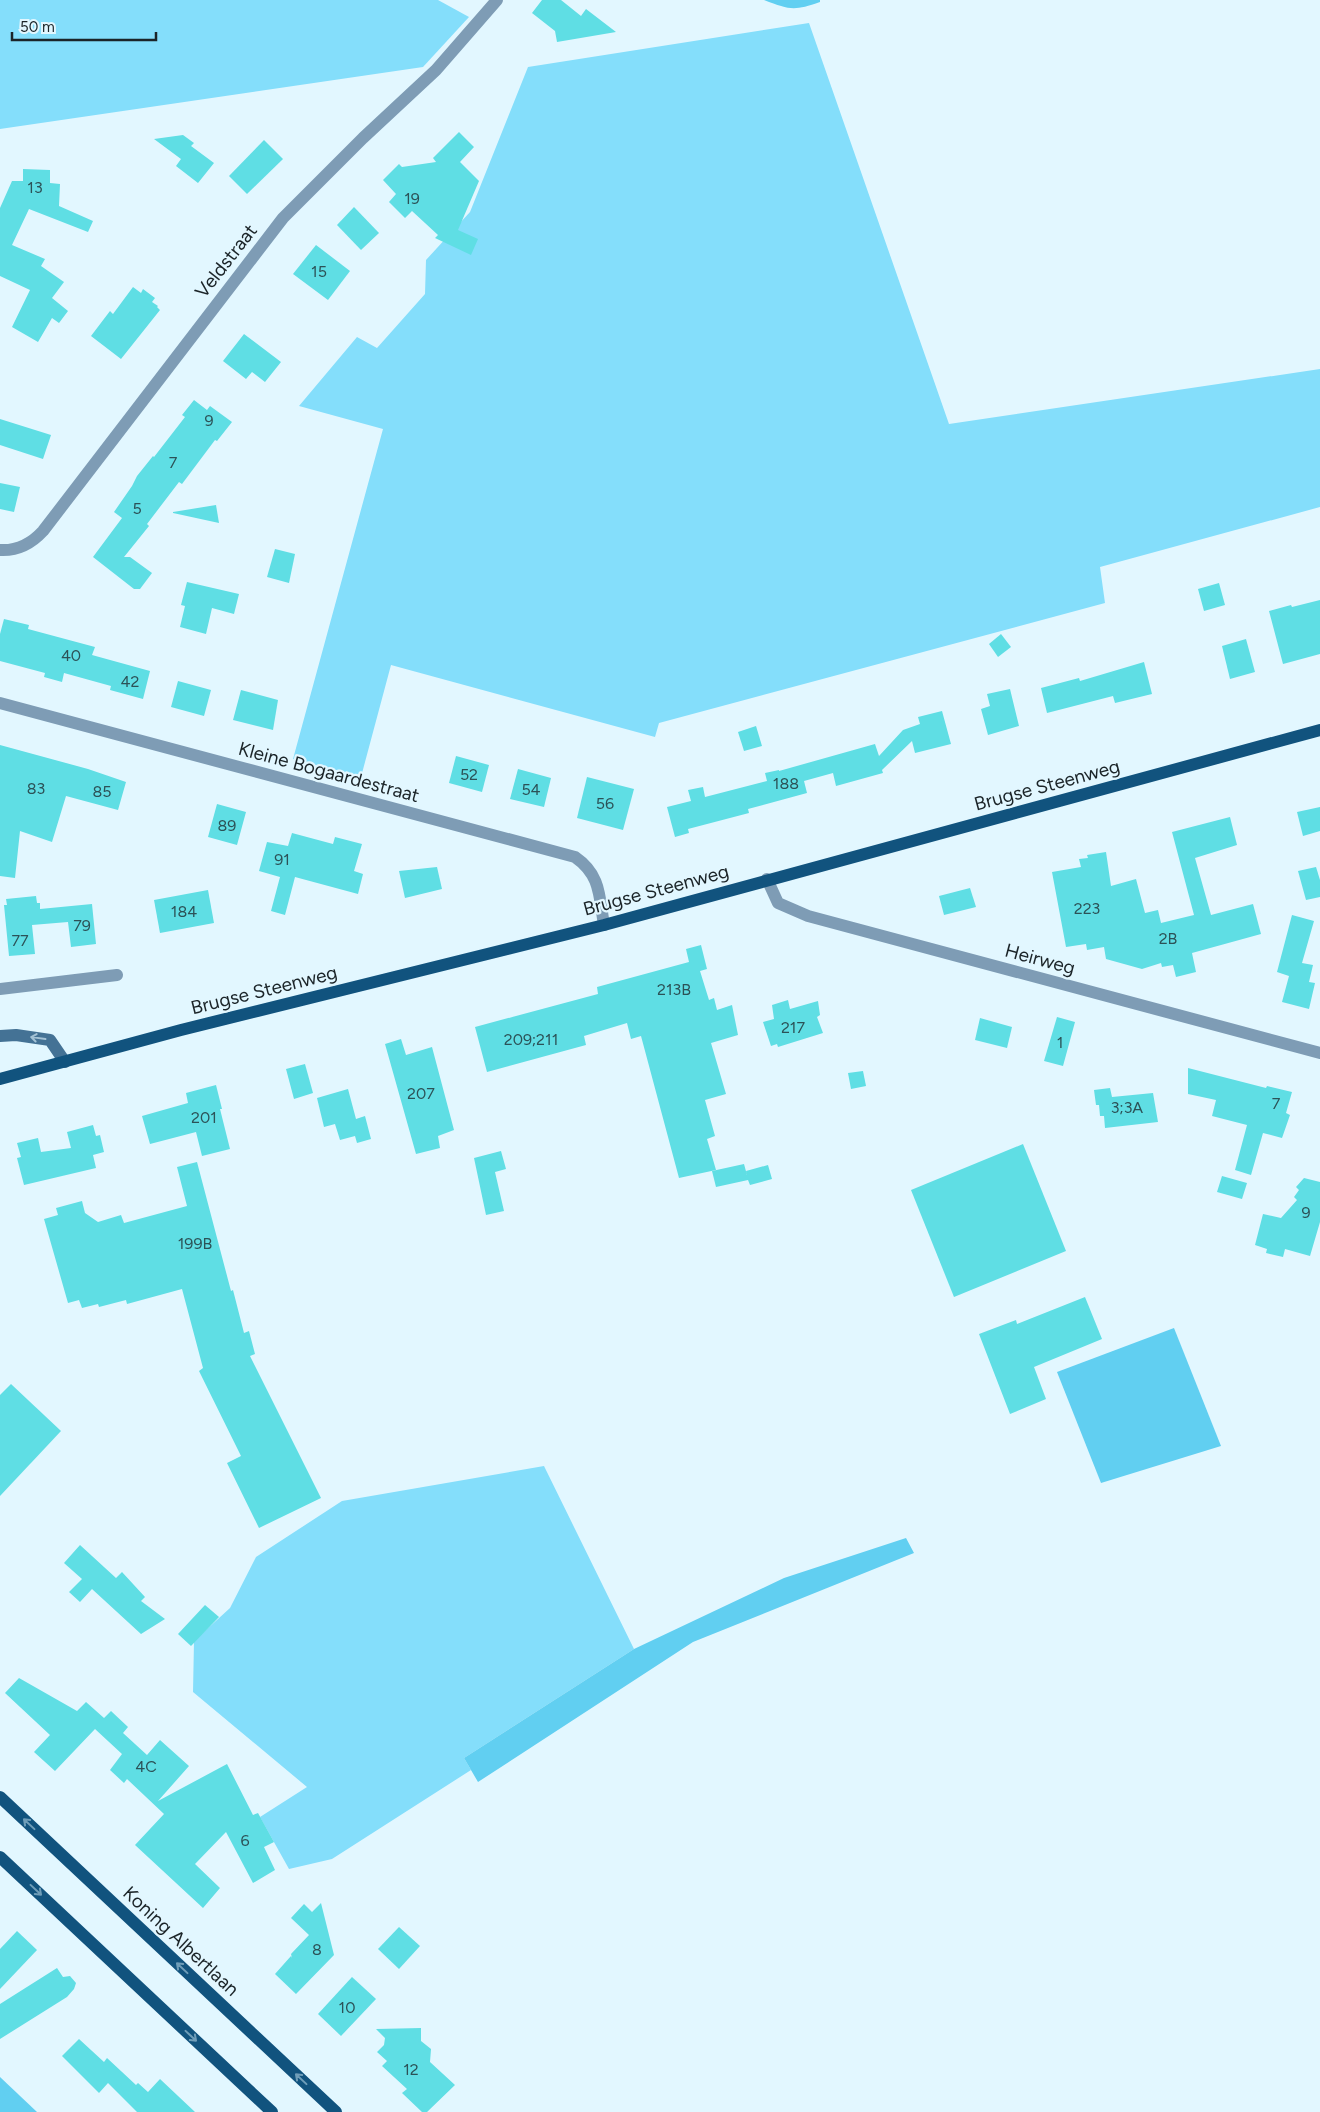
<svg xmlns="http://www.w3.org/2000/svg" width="1320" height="2112" font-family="Figtree,sans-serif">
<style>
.green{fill:#84defb}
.forest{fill:#61cff1}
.building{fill:#5fdee4}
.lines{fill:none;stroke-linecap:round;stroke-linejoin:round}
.minor{stroke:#7e9cb5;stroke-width:12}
.secondary{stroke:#447295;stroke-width:12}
.primary{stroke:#11537e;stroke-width:12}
.oneway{stroke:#a3c2d5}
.oneway2{stroke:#6f9db8}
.labels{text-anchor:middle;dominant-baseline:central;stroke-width:4.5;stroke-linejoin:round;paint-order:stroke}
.number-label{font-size:16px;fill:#2c5257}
.street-label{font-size:19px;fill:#1b2428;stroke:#e2f7ff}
</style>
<rect width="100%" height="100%" fill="#e2f7ff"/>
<g class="green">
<polygon points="0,0 438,0 469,17 423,67 0,129"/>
<polygon points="809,23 949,424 1320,369 1320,507 1100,567 1105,603 659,723 655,737 391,665 361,777 293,759 383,429 299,406 357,337 377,348 425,294 426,260 470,212 528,67"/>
<polygon points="544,1466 634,1649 464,1758 471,1770 332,1859 289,1869 260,1817 307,1787 193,1692 194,1641 230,1608 256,1557 342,1501"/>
</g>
<g class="forest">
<path d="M 764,0 L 820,0 L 820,2 C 794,11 790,10 764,0 Z"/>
<polygon points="1174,1328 1221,1446 1101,1483 1057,1372"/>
<polygon points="906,1538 914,1553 693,1642 478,1782 464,1758 634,1649 784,1578"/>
<polygon points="0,2077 37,2112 0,2112"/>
</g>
<g class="building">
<polygon points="542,0 561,0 581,16 586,9 616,32 557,42 555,31 532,13"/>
<polygon points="459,132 474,147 460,162 479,181 458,230 478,239 471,255 435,238 438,235 412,211 405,218 389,202 396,194 383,180 399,164 402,167 436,162 433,158"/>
<polygon points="183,135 194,143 191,146 214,163 198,183 176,166 181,159 154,139"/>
<polygon points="264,140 283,159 247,194 229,176"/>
<polygon points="23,169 50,170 50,183 60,184 59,206 93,221 88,232 29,209 12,245 45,259 41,266 64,282 52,298 68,311 59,323 52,318 38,342 12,327 30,290 0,276 0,208 12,181 23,181"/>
<polygon points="354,207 379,233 361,250 337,225"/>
<polygon points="316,245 350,271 328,300 293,274"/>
<polygon points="133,287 141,293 143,289 155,298 152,302 158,306 157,307 160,310 121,359 91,336 110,311 113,314"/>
<polygon points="244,334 281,362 265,382 252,372 246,379 223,361"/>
<polygon points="194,400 207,410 210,406 232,422 217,441 215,440 182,484 179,482 147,524 149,526 124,557 130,557 152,573 140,589 134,589 93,557 122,518 114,512 132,486 137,476 153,456 154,457 185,417 182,415"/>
<polygon points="0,419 51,435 43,459 0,445"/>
<polygon points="0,483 20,487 14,512 0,509"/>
<polygon points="216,505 219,523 173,513 173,512"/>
<polygon points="275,549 295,554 289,583 267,577"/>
<polygon points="187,582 239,594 234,614 212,608 206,634 180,627 185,606 181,605"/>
<polygon points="1219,583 1225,605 1204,611 1198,589"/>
<polygon points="1320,600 1320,654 1283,664 1269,611 1291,605 1292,607"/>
<polygon points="4,619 29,625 28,629 95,647 92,655 150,671 143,699 110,690 111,686 64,673 62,682 44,677 45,673 0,661 0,634"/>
<polygon points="1001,634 1011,647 998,657 989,644"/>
<polygon points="1246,639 1255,672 1230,679 1222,646"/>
<polygon points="1144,662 1152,694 1115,703 1113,696 1047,713 1041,688 1079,678 1080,681"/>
<polygon points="178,681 211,690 204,716 171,707"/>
<polygon points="1010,689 1019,726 988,735 981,709 990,706 987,694"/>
<polygon points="241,690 278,700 273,730 233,720"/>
<polygon points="942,711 951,744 915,753 912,741 882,770 883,773 836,786 833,773 804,781 807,793 748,809 749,813 688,829 689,833 675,837 667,807 691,801 688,790 703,787 705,797 767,781 765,773 779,770 779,771 875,744 879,756 903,730 920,724 918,717"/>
<polygon points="756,726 762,746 744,751 738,732"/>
<polygon points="0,745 88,769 126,782 118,810 66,796 52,842 20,831 15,878 0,876"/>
<polygon points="456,756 489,765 482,792 449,783"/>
<polygon points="518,769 551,778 544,807 510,799"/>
<polygon points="587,777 634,789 623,830 577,818"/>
<polygon points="217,804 246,812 237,845 208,837"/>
<polygon points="1320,807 1320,831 1303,836 1297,812"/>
<polygon points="1230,817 1237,845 1195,858 1211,915 1253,904 1261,934 1192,953 1196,972 1176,977 1173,965 1162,967 1161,963 1142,969 1106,959 1104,947 1087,950 1086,944 1066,947 1052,872 1081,867 1079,859 1088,858 1087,855 1106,852 1111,886 1136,879 1145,913 1158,910 1161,923 1194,915 1172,832"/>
<polygon points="292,833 333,844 335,837 362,844 354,871 363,874 358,894 295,877 285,915 271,911 280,877 259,871 267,842 288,846"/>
<polygon points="437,867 442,889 405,898 399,871"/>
<polygon points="1316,867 1320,880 1320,897 1306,900 1298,871"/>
<polygon points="970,888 976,907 944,915 939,896"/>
<polygon points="208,890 214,923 160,933 154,900"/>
<polygon points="36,896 37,903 40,903 40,909 92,904 96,944 71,947 68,922 32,925 35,954 9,956 4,905 7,905 6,899"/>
<polygon points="1292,915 1314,921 1302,963 1313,965 1309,982 1315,983 1309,1009 1282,1002 1289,976 1277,972"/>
<polygon points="701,945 707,969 700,971 709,1000 714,998 717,1010 732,1005 738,1035 711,1043 726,1094 705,1100 715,1136 707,1139 716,1170 679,1178 641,1036 631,1039 627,1023 584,1036 586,1045 487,1072 475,1027 598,994 597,987 689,962 686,949"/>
<polygon points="788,1000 790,1009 818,1001 820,1015 817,1017 823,1033 778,1047 777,1044 771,1046 763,1022 774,1019 772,1005"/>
<polygon points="1057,1017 1075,1022 1063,1066 1044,1061"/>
<polygon points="980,1018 1012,1027 1007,1048 975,1040"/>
<polygon points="401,1039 406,1055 432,1047 454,1130 438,1136 440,1148 416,1154 385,1044"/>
<polygon points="305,1064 313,1093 294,1099 286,1069"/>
<polygon points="1188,1068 1266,1088 1267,1086 1292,1092 1286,1113 1290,1115 1282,1138 1263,1133 1251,1175 1235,1170 1247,1125 1212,1116 1216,1100 1188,1094"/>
<polygon points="863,1071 866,1086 851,1089 848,1073"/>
<polygon points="216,1085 222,1109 220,1109 230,1149 202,1156 196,1132 150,1144 142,1116 188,1103 186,1093"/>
<polygon points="1110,1088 1112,1097 1153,1093 1158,1122 1105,1128 1104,1116 1100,1116 1099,1105 1096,1105 1094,1090"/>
<polygon points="348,1089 356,1119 365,1116 371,1139 357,1143 355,1136 340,1140 335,1124 324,1127 317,1098"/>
<polygon points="93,1125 96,1136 100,1135 104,1152 93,1155 96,1168 24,1185 17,1158 21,1157 17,1143 38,1138 41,1152 71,1148 67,1132"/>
<polygon points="1023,1144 1066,1251 954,1297 911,1190"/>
<polygon points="501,1151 506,1169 495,1172 504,1211 486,1215 474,1158"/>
<polygon points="197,1162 231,1291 233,1290 244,1333 249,1331 255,1354 250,1356 321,1498 259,1528 227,1463 241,1456 199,1371 203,1368 182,1289 127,1304 126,1300 99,1307 98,1304 82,1308 79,1300 68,1303 44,1219 58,1215 56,1208 82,1201 85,1213 98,1222 121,1215 124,1223 187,1206 177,1167"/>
<polygon points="744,1164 747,1175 746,1171 768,1165 772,1179 750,1185 748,1180 716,1187 712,1171"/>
<polygon points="1222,1176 1247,1183 1242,1199 1217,1192"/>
<polygon points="1304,1178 1320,1182 1320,1222 1310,1256 1285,1249 1283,1257 1266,1253 1267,1249 1255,1245 1263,1214 1281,1218 1297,1200 1294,1197 1299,1190 1296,1187"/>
<polygon points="1085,1297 1102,1339 1034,1367 1046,1399 1010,1414 979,1334 1016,1320 1017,1324"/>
<polygon points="11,1384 61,1431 0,1496 0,1395"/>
<polygon points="80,1545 116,1578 122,1572 145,1597 141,1601 165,1619 141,1634 92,1589 80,1602 69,1592 82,1579 64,1563"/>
<polygon points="205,1605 219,1617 191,1646 178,1634"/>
<polygon points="19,1678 77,1711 86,1702 104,1718 111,1711 128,1727 123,1733 147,1755 160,1740 189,1766 158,1801 227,1764 253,1815 258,1813 274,1842 264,1847 275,1870 253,1883 226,1832 195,1864 220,1888 203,1908 135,1845 164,1814 127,1779 124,1783 110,1770 122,1754 95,1729 55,1771 34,1752 50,1735 5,1693"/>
<polygon points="321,1903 334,1955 296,1994 275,1974 291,1956 292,1958 291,1954 309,1935 291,1918 304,1904 312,1912"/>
<polygon points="399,1927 420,1946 399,1969 378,1949"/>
<polygon points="17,1931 37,1950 0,1989 0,1949"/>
<polygon points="57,1968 63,1977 70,1976 76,1983 74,1989 67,1997 0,2039 0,2004"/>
<polygon points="352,1977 376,1999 341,2036 318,2014"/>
<polygon points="421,2028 421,2041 431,2049 430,2062 455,2085 427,2112 422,2112 402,2093 407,2089 382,2066 387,2061 377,2052 384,2045 385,2038 376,2029"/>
<polygon points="79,2039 104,2062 107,2058 136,2085 138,2083 148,2092 160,2079 195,2112 137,2112 108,2083 99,2093 62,2056"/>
</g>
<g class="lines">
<g class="minor">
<path d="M 0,550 C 17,551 32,543 43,531 L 283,218 L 363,138 L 436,70 L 497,0"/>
<path d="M 0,703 L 575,857 C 601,875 599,896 604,925"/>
<polyline points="767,879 778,903 808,916 1320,1053"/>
<polyline points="0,989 117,975"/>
</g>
<polyline class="secondary" points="0,1036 16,1035 50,1040 65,1062"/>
<g class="primary">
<polyline points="0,1079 181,1030 604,925 1320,730"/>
<polyline points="0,1797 336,2112"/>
<polyline points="0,1857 272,2112"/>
</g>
</g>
<defs><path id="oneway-shaft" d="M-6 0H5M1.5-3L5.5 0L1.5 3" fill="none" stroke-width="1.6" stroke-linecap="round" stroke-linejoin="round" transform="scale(1.25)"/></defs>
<use class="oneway" href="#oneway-shaft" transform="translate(38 1038) rotate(-172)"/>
<g class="oneway2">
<use href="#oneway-shaft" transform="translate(29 1824) rotate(-137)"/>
<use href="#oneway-shaft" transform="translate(36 1890) rotate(43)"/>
<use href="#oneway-shaft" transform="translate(182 1968) rotate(-137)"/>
<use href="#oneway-shaft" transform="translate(191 2036) rotate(43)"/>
<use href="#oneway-shaft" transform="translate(301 2079) rotate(-137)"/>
</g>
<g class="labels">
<g class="number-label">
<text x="35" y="187">13</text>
<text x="412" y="198">19</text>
<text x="319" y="271">15</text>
<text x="209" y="420">9</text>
<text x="173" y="462">7</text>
<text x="137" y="508">5</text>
<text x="71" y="655">40</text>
<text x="130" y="681">42</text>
<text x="469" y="774">52</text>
<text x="786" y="783">188</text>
<text x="36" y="788">83</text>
<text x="531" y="789">54</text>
<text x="102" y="791">85</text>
<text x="605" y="803">56</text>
<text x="227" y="825">89</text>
<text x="282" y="859">91</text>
<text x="1087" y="908">223</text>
<text x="184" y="911">184</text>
<text x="82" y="925">79</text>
<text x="1168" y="938">2B</text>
<text x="20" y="940">77</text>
<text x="674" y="989">213B</text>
<text x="793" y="1027">217</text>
<text x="531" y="1039">209;211</text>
<text x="1060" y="1042">1</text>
<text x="421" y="1093">207</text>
<text x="1276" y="1103">7</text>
<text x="1127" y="1107">3;3A</text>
<text x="204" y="1117">201</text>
<text x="1306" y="1212">9</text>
<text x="195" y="1243">199B</text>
<text x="146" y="1766">4C</text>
<text x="245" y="1840">6</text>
<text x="317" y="1949">8</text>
<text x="347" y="2007">10</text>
<text x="411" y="2069">12</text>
</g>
<g class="street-label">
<text transform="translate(226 261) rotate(-52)">Veldstraat</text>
<text transform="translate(329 772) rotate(15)">Kleine Bogaardestraat</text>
<text transform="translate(1047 785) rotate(-15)">Brugse Steenweg</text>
<text transform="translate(656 890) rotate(-15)">Brugse Steenweg</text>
<text transform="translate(1040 959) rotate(15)">Heirweg</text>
<text transform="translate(264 990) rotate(-14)">Brugse Steenweg</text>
<text transform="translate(181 1941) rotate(43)">Koning Albertlaan</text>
</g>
</g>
<path d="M12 32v8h144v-8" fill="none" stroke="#1b2428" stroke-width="2.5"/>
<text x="20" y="32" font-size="15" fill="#1b2428" stroke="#e2f7ff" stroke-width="4" paint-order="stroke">50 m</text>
</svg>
